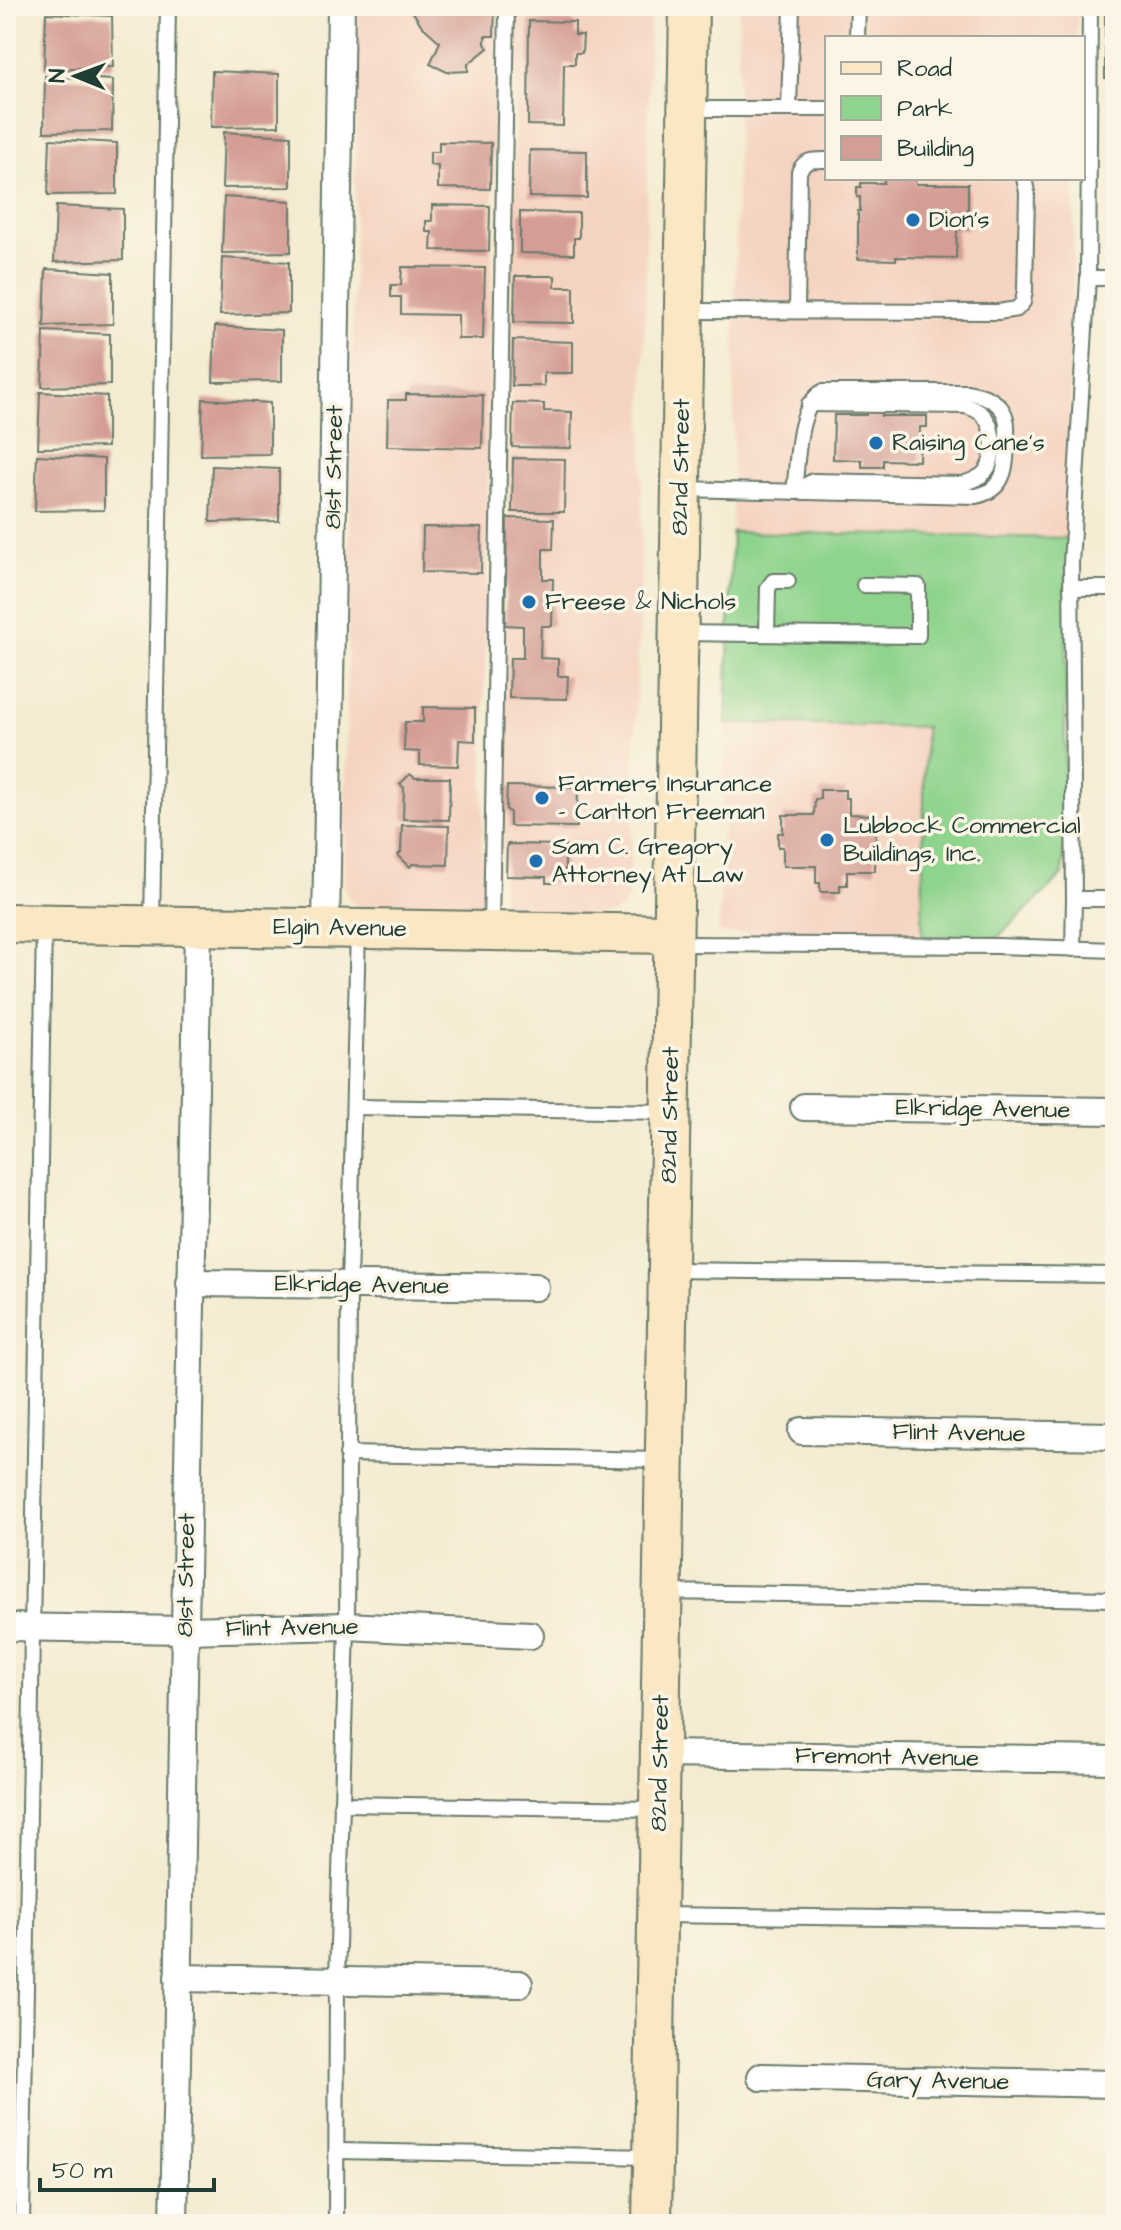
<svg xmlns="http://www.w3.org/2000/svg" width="1121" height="2230" font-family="'Architects Daughter',sans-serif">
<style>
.built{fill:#f5d3c1}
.green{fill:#8fd48d;stroke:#578860;stroke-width:2}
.building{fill:#d49d95}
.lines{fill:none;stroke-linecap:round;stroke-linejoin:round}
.lane-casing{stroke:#6a7a6b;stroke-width:18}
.street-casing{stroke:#6a7a6b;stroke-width:30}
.secondary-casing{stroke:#6a7a6b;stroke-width:42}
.lane{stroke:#fff;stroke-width:14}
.street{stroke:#fff;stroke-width:26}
.secondary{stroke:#fae7c3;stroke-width:38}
.poi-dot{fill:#1f6fb2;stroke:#fcf5e5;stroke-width:3}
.labels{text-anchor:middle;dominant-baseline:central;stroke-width:7;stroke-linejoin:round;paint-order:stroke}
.poi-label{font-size:24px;fill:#1f3d34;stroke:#fcf5e5;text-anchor:start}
.street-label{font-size:24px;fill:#1f3d34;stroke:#fcf5e5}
</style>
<rect width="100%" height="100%" fill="#fcf5e5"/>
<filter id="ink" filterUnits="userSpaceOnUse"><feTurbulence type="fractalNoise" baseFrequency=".0125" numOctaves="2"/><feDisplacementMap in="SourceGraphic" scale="16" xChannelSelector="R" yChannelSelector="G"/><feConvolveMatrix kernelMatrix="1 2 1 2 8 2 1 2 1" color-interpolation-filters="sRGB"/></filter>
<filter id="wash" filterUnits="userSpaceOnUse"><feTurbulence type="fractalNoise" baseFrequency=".006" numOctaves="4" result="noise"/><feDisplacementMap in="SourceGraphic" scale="32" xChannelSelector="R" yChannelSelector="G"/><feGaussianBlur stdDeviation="1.8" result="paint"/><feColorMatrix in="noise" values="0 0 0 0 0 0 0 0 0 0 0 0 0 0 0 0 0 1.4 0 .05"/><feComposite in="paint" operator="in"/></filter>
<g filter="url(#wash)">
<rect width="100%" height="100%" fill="#f4ecd2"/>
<g class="built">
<polygon points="358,6 496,6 481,913 362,910 349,900 344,886"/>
<polygon points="517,6 650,6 640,605 629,895 622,909 608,915 502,913"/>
<polygon points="739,6 1078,6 1077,38 827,38 827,178 1075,178 1068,538 732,532"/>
<polygon points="726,723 926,727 922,937 719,933"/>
</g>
<polygon class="green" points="732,532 1068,538 1063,875 997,938 922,937 925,727 726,723"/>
<g id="blocks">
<g class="building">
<polygon points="409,6 495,6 494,36 485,36 485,44 488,48 468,64 468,71 447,72 430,64 440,42 422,26"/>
<rect x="1105" y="6" width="10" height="72"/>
<polygon points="46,13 112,16 113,67 44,69"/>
<polygon points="529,21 575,22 575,35 583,35 582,53 575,53 575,64 564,64 563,126 528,125"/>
<polygon points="212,71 279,74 279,126 211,127"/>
<polygon points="45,76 113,80 112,131 44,132"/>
<polygon points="224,132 291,136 291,187 222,188"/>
<polygon points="50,139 117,143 117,194 48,195"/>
<polygon points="439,142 491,143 490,189 438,188 438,166 430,165 430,152 439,152"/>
<polygon points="530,150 587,151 587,198 529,197"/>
<polygon points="887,178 914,178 916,184 968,184 968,229 957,229 956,258 896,257 896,260 858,259 858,211 860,211 860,197 857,197 857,187 861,187 861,183 884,183 884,179"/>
<polygon points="224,197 291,201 291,252 222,253"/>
<polygon points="432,205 490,206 489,251 431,250 432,232 426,232 426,221 432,221"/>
<polygon points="56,206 123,209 123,260 54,262"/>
<polygon points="520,212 579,213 579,238 574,238 574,254 520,253"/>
<polygon points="222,258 289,262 289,313 220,315"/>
<polygon points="402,267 485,268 483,339 458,339 458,315 401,314 401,297 391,297 391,285 401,285"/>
<polygon points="46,269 113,273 113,324 44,326"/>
<polygon points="515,276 555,276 555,287 574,287 574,323 514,322"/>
<polygon points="215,326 282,330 282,381 213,382"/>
<polygon points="44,331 110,334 110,385 42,387"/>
<polygon points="513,340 573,342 573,373 544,373 544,386 512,386"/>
<polygon points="40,392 107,396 107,447 38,448"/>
<polygon points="406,394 483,395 482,448 387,446 388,400 406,400"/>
<polygon points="203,399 270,403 270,454 201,455"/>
<polygon points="513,403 544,404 544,411 572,412 571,448 512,447"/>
<polygon points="866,412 881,412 881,416 927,416 927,427 920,427 919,461 883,460 883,467 862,467 862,460 833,459 834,415 866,415"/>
<polygon points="37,455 104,459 104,510 35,511"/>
<polygon points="513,458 565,459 564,512 512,512"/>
<polygon points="212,466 279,469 279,521 210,522"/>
<polygon points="507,518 554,519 553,549 543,549 543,579 553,579 552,626 541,626 540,658 558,659 558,676 568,676 567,699 509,698 510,658 523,658 523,626 505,625"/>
<polygon points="423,527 482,528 481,573 422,572"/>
<polygon points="423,707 475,708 475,741 459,740 458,766 420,765 420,752 404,751 405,722 423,722"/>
<polygon points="410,774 415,778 450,778 449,820 403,819 404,788 400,784"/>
<polygon points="507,786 578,787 577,827 510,826 510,813 506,809"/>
<polygon points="820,790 845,790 845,798 849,798 849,814 876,815 875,871 847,871 847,885 840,885 840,892 820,892 820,883 816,883 816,866 783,866 783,847 778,847 778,833 783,833 783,815 814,815 815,799 820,799"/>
<polygon points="402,825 449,826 448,865 412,864 410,867 398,855 401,852"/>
<polygon points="507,844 565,845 565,877 556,877 556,883 546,883 546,877 506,876"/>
</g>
</g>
</g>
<g filter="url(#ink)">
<use href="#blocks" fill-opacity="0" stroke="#6a7a6b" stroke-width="2"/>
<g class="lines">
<defs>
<g id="lane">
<polyline points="857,38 858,6"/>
<polyline points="687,109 827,109"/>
<polyline points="789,109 792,6"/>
<polyline points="1088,278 1115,278"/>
<polyline points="684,311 998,312 1017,309 1023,302 1025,290 1027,192 1024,178"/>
<path d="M 797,311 L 799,172 C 804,159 814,160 827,160"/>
<path d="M 681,489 L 976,496 C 1005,490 1006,468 1007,443 C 1007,430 1009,417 1000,407 C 991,397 978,394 966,392 L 822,392 C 796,408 798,464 794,492"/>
<path d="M 794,492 L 813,481 L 962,484 C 971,481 979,479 985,472 C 996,459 995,427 983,415 C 978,410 972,408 966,406 L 809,404"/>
<polyline points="1071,588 1115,588"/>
<polyline points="679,633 918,636 918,586 864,585"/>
<polyline points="767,634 768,588 773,581 788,581"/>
<polyline points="1074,899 1115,899"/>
<polyline points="152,925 168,6"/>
<polyline points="491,929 507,6"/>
<polyline points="675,944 997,946 1115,950"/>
<polyline points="1073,949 1074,899 1071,564 1088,278 1090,6"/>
<polyline points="354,1107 669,1112"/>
<polyline points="668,1270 1115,1275"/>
<polyline points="347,1454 662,1460"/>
<polyline points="663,1592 1115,1599"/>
<polyline points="341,1804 656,1809"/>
<polyline points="659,1915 1115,1921"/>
<polyline points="338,2151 653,2157"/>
<polyline points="22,2224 44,924"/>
<polyline points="336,2224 337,1980 347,1626 349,1285 358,929"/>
</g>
<g id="street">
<polyline points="326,928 341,6"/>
<polyline points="804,1107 1115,1111"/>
<polyline points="190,1283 535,1287"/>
<polyline points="802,1431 1115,1436"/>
<polyline points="6,1627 185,1630 347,1626 530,1635"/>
<polyline points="659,1754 1115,1760"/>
<polyline points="178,1978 519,1984"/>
<polyline points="761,2077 1115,2084"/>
<polyline points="174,2224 198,926"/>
</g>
<g id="secondary">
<polyline points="6,923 673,934"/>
<polyline points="652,2224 689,6"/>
</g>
</defs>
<use href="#lane" class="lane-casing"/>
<use href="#street" class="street-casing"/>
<use href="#secondary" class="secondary-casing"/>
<use href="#lane" class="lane"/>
<use href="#street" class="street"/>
<use href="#secondary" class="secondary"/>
</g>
</g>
<g class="poi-dot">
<circle cx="913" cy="220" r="8"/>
<circle cx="876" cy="443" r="8"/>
<circle cx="529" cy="602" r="8"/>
<circle cx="542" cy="798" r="8"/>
<circle cx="827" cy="840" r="8"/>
<circle cx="536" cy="861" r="8"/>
</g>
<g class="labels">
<g class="poi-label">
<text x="929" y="220">Dion's</text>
<text x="892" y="443">Raising Cane's</text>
<text x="545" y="602">Freese &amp; Nichols</text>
<text x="558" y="784">Farmers Insurance<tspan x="558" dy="28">- Carlton Freeman</tspan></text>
<text x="843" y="826">Lubbock Commercial<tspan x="843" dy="28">Buildings, Inc.</tspan></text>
<text x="552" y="847">Sam C. Gregory<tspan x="552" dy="28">Attorney At Law</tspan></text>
</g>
<g class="street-label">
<text transform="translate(334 467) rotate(-89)">81st Street</text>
<text transform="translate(681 467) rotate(-89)">82nd Street</text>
<text transform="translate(340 928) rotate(1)">Elgin Avenue</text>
<text transform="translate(983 1109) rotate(1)">Elkridge Avenue</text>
<text transform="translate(670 1115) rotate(-89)">82nd Street</text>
<text transform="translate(362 1285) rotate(1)">Elkridge Avenue</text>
<text transform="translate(959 1433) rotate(1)">Flint Avenue</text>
<text transform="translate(186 1575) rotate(-89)">81st Street</text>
<text transform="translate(292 1628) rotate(-1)">Flint Avenue</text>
<text transform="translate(887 1757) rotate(1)">Fremont Avenue</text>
<text transform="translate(660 1763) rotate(-89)">82nd Street</text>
<text transform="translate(938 2081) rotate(1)">Gary Avenue</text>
</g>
</g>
<rect width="1121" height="2230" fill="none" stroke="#fcf5e5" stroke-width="32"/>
<rect x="825" y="36" width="260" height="144" fill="#fcf5e5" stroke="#a4ab9e" stroke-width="2"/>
<rect x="841" y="62" width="40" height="12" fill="#fae7c3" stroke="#a4ab9e" stroke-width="2"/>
<text x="897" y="76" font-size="24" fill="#1f3d34">Road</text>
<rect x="841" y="96" width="40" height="24" fill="#8fd48d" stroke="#a4ab9e" stroke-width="2"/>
<text x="897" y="116" font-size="24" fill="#1f3d34">Park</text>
<rect x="841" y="136" width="40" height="24" fill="#d49d95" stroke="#a4ab9e" stroke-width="2"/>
<text x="897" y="156" font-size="24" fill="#1f3d34">Building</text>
<g transform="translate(76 76) rotate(271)" stroke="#fcf5e5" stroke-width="6" paint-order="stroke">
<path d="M0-6L14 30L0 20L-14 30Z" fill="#1f3d34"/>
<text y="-12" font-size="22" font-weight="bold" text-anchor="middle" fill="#1f3d34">N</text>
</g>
<path d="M40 2178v12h174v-12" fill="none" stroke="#1f3d34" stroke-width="4"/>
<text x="52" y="2178" font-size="24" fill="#1f3d34" stroke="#fcf5e5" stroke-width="6" paint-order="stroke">50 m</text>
</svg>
